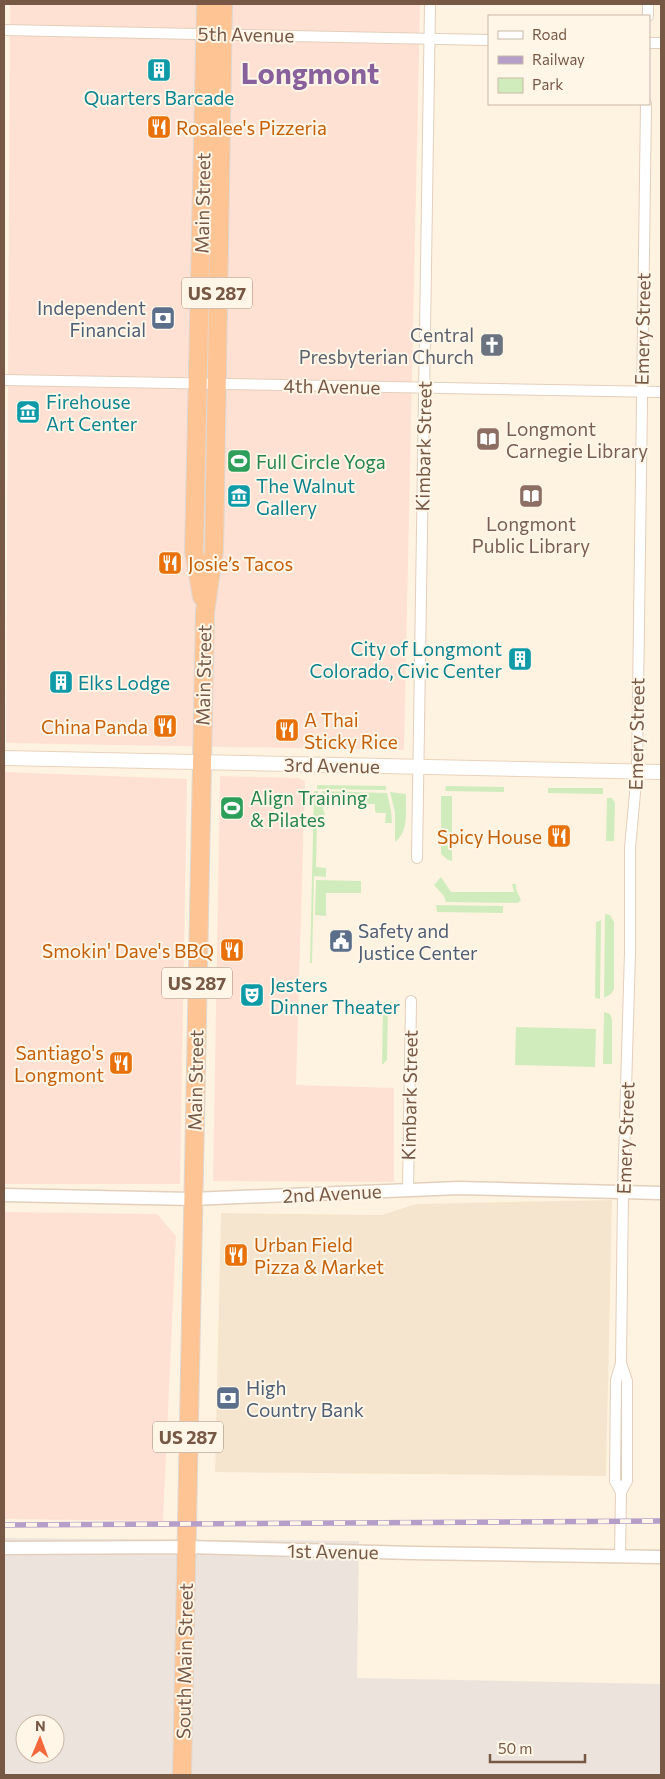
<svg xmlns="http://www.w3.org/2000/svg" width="665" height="1779" font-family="Commissioner,sans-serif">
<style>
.residential{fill:#f6e5ce}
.commercial{fill:#ffe1d3}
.industrial{fill:#ece4dc;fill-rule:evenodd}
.green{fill:#d0ecbd}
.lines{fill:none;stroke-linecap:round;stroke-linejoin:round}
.minor-casing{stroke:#e3cfbb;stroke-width:12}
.tertiary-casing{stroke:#e3cfbb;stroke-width:15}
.secondary-casing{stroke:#ead2ba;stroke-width:16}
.trunk-casing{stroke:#ded7d2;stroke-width:20}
.minor{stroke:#fff;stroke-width:10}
.tertiary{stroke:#fff;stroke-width:12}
.secondary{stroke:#fff;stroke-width:14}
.trunk{stroke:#fec494;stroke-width:18}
.rail-casing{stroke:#b59ec8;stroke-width:5.5}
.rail{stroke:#fff6e8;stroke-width:4;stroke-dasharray:11;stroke-linecap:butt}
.labels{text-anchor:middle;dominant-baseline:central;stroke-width:4;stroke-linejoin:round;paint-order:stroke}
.shield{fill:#fff6e8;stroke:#a08776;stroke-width:1}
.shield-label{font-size:18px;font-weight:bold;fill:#775845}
.street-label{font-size:19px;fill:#775845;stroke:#fff6e8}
.culture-label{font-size:19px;fill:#0d838f;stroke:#fff6e8;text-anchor:start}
.food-label{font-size:19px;fill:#c56008;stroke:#fff6e8;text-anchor:start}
.service-label{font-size:19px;fill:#4e5e75;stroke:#fff6e8;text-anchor:start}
.worship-label{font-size:19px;fill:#5b616d;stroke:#fff6e8;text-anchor:end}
.education-label{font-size:19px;fill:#785e54;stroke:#fff6e8;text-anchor:start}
.leisure-label{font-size:19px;fill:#27864d;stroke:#fff6e8;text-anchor:start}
.town-label{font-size:29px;font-weight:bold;fill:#88609b;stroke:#fff6e8}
</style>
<rect width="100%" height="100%" fill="#fef3e0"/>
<polygon class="residential" points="612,1200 606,1476 215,1472 221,1213 382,1215 416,1204"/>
<g class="commercial">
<polygon points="10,4 420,4 404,750 6,743"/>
<polygon points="5,772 187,779 180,1184 4,1184"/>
<polygon points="220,776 298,778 305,781 296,1085 394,1088 394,1182 213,1181"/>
<polygon points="4,1212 157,1214 176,1236 163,1521 4,1519"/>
</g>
<path class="industrial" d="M 4,1538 L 359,1541 L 357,1678 L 661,1684 L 661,1775 L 4,1775 ZM 25,1724 L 55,1724 L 55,1754 L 25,1754 Z"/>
<g class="green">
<polygon points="317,785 386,786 386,790 317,789"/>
<polygon points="446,786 504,787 504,792 445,791"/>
<polygon points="548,788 603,788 603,794 548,793"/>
<polygon points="314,791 318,791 325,815 319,815 317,822 316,867 326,868 326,877 314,876 312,963 310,963"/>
<polygon points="322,791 387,793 391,810 392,823 385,823 386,813 377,813 375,811 375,804 328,803 328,810"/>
<path d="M 390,792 L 406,794 C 405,812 410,830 395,842 L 395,812 Z"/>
<polygon points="441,796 452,796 452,861 448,860 441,854"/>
<polygon points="607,798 612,798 615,803 614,841 606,841"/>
<polygon points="441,877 451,892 514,892 512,884 516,884 516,889 521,900 518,903 446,902 444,896 434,885"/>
<polygon points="316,880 361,881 361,893 326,893 326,916 315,915"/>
<polygon points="436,905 503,906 503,913 437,912"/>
<polygon points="605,914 610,915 614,922 614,989 611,994 604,998"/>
<polygon points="601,920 600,999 595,998 596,922"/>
<polygon points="383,1002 395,1002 395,1004 388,1008 387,1060 382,1065"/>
<polygon points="604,1012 610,1014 612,1019 612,1064 603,1064"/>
<polygon points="516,1027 596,1029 595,1067 515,1065"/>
</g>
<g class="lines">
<defs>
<g id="minor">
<polyline points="648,16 648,4"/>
<polyline points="4,30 489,40"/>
<polyline points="649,43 661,43"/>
<polyline points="4,380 661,392"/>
<polyline points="417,858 430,4"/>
<polyline points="408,1190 411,1001"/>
<polyline points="621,1492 615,1481 616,1380 621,1363 623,1192 630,952 630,848 637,771 646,104"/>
<polyline points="620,1556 621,1492 627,1481 627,1381 621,1363"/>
</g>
<g id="tertiary">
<polyline points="4,1195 192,1199 459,1188 661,1193"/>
<polyline points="4,1548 187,1547 413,1553 661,1557"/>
</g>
<polyline id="secondary" points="4,758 661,772"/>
<g id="trunk">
<polyline points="202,597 194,551 206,4"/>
<polyline points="182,1775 205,612 214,551 223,4"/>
</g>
</defs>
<use href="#minor" class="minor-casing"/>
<use href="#tertiary" class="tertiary-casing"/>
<use href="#secondary" class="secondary-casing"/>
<use href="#trunk" class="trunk-casing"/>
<use href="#minor" class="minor"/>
<use href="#tertiary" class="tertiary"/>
<use href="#secondary" class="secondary"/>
<use href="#trunk" class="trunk"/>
<defs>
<polyline id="rail" points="4,1525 661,1521"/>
</defs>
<use href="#rail" class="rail-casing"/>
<use href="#rail" class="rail"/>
</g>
<defs>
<symbol id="building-square" viewBox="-11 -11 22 22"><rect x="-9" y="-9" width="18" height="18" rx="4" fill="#0f9aa8" stroke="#fff6e8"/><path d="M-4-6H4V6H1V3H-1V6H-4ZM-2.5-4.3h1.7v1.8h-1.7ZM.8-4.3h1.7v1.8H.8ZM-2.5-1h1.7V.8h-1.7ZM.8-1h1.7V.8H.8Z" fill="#fff"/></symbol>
<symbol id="restaurant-square" viewBox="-11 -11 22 22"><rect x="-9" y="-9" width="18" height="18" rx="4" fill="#e8710a" stroke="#fff6e8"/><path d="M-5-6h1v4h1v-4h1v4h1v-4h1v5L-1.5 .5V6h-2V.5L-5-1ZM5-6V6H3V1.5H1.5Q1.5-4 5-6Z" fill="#fff"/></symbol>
<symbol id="bank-square" viewBox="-11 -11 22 22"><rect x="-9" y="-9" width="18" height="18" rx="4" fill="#5c6f8a" stroke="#fff6e8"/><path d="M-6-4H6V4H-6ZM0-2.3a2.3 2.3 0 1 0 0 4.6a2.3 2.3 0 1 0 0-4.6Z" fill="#fff"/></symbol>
<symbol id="church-square" viewBox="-11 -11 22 22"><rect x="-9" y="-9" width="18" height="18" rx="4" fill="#6b7280" stroke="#fff6e8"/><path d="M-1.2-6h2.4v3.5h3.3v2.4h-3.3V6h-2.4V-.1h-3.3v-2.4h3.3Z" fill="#fff"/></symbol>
<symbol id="museum-square" viewBox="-11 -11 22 22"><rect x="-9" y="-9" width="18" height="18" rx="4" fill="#0f9aa8" stroke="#fff6e8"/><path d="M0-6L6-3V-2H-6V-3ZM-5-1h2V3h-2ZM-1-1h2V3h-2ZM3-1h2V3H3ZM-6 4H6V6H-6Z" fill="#fff"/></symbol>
<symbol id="library-square" viewBox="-11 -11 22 22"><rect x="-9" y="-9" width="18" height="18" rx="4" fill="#8d6e63" stroke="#fff6e8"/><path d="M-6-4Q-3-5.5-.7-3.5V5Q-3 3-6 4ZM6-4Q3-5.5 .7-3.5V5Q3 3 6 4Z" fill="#fff"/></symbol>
<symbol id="stadium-square" viewBox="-11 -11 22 22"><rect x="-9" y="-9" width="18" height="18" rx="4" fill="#2e9e5b" stroke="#fff6e8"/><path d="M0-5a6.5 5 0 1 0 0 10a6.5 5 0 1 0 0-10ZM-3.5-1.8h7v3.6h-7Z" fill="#fff"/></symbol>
<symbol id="civic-square" viewBox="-11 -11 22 22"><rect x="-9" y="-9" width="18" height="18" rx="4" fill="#5c6f8a" stroke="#fff6e8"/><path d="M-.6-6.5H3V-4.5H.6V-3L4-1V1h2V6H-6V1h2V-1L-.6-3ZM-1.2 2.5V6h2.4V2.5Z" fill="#fff"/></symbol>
<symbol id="theatre-square" viewBox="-11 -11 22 22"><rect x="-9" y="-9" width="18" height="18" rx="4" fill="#0f9aa8" stroke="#fff6e8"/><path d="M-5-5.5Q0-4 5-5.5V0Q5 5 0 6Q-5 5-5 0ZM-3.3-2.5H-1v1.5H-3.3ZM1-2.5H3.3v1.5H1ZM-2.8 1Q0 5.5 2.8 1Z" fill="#fff"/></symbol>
</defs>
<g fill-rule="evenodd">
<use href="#building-square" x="145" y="56" width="28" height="28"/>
<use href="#restaurant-square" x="145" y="113" width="28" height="28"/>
<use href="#bank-square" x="149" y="304" width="28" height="28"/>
<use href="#church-square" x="478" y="331" width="28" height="28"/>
<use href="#museum-square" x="14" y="398" width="28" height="28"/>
<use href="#library-square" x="474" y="425" width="28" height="28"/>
<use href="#stadium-square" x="225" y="447" width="28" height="28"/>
<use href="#museum-square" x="225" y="482" width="28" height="28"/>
<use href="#library-square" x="517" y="482" width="28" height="28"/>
<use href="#restaurant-square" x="156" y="549" width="28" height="28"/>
<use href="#building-square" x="506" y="645" width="28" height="28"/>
<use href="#building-square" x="47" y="668" width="28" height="28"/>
<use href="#restaurant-square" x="151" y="712" width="28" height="28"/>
<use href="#restaurant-square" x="273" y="716" width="28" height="28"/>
<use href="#stadium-square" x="218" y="794" width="28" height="28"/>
<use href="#restaurant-square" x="545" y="822" width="28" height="28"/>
<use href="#civic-square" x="327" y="927" width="28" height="28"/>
<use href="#restaurant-square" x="218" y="936" width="28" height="28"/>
<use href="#theatre-square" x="238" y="981" width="28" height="28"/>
<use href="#restaurant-square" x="107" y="1049" width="28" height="28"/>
<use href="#restaurant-square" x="222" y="1241" width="28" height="28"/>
<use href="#bank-square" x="214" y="1384" width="28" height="28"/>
</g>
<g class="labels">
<g class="shield">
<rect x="182" y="277.5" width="70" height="31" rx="4"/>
<rect x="162" y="967.5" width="70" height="31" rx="4"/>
<rect x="153" y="1421.5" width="70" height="31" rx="4"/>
</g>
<g class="shield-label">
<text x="217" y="293">US 287</text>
<text x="197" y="983">US 287</text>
<text x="188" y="1437">US 287</text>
</g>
<g class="street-label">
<text transform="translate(246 34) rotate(1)">5th Avenue</text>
<text transform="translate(202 203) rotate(-89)">Main Street</text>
<text transform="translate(642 329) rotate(-89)">Emery Street</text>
<text transform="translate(332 386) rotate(1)">4th Avenue</text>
<text transform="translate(423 446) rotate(-89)">Kimbark Street</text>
<text transform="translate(203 675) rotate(-89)">Main Street</text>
<text transform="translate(636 734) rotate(-89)">Emery Street</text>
<text transform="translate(332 765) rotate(1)">3rd Avenue</text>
<text transform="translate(195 1080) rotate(-89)">Main Street</text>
<text transform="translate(409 1095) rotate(-89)">Kimbark Street</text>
<text transform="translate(625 1138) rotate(-88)">Emery Street</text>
<text transform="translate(332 1193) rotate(-3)">2nd Avenue</text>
<text transform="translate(333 1551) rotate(1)">1st Avenue</text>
<text transform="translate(184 1661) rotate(-89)">South Main Street</text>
</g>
<g class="culture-label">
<text x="159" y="97" text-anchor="middle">Quarters Barcade</text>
<text x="46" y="401">Firehouse<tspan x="46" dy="22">Art Center</tspan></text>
<text x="256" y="485">The Walnut<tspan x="256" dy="22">Gallery</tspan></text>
<text x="502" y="648" text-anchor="end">City of Longmont<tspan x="502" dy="22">Colorado, Civic Center</tspan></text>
<text x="78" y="682">Elks Lodge</text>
<text x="270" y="984">Jesters<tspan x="270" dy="22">Dinner Theater</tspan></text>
</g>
<g class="food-label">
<text x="176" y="127">Rosalee's Pizzeria</text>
<text x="188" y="563">Josie’s Tacos</text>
<text x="304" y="719">A Thai<tspan x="304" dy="22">Sticky Rice</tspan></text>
<text x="148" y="726" text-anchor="end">China Panda</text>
<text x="542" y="836" text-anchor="end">Spicy House</text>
<text x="214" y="950" text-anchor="end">Smokin' Dave's BBQ</text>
<text x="104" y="1052" text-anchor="end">Santiago's<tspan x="104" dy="22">Longmont</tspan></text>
<text x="254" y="1244">Urban Field<tspan x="254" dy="22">Pizza &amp; Market</tspan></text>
</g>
<g class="service-label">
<text x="146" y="307" text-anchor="end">Independent<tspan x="146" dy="22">Financial</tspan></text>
<text x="358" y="930">Safety and<tspan x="358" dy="22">Justice Center</tspan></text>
<text x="246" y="1387">High<tspan x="246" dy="22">Country Bank</tspan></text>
</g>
<g class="worship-label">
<text x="474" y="334">Central<tspan x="474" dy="22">Presbyterian Church</tspan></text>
</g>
<g class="education-label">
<text x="506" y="428">Longmont<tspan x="506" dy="22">Carnegie Library</tspan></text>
<text x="531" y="523" text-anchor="middle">Longmont<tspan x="531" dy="22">Public Library</tspan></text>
</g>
<g class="leisure-label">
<text x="256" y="461">Full Circle Yoga</text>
<text x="250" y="797">Align Training<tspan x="250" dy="22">&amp; Pilates</tspan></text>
</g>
<g class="town-label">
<text x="310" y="72">Longmont</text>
</g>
</g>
<rect width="665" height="1779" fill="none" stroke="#775845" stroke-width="10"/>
<rect x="488" y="15" width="162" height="90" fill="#fff6e8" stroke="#c9b7a7"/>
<rect x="498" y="31" width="25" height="8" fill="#ffffff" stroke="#c9b7a7"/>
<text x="532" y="40" font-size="15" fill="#775845">Road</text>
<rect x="498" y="56" width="25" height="8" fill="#b59ec8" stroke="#c9b7a7"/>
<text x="532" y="65" font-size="15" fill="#775845">Railway</text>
<rect x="498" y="78" width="25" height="15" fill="#d0ecbd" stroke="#c9b7a7"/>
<text x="532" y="90" font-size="15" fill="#775845">Park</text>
<g transform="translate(40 1739) rotate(1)"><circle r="24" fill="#fff6e8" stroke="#c9b7a7"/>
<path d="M0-4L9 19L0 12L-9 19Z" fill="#f3673a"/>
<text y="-8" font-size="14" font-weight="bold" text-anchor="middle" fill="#775845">N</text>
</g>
<path d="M490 1754v8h95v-8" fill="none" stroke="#775845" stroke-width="2.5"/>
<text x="498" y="1754" font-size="15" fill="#775845" stroke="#fff6e8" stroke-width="4" paint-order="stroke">50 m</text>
</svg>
